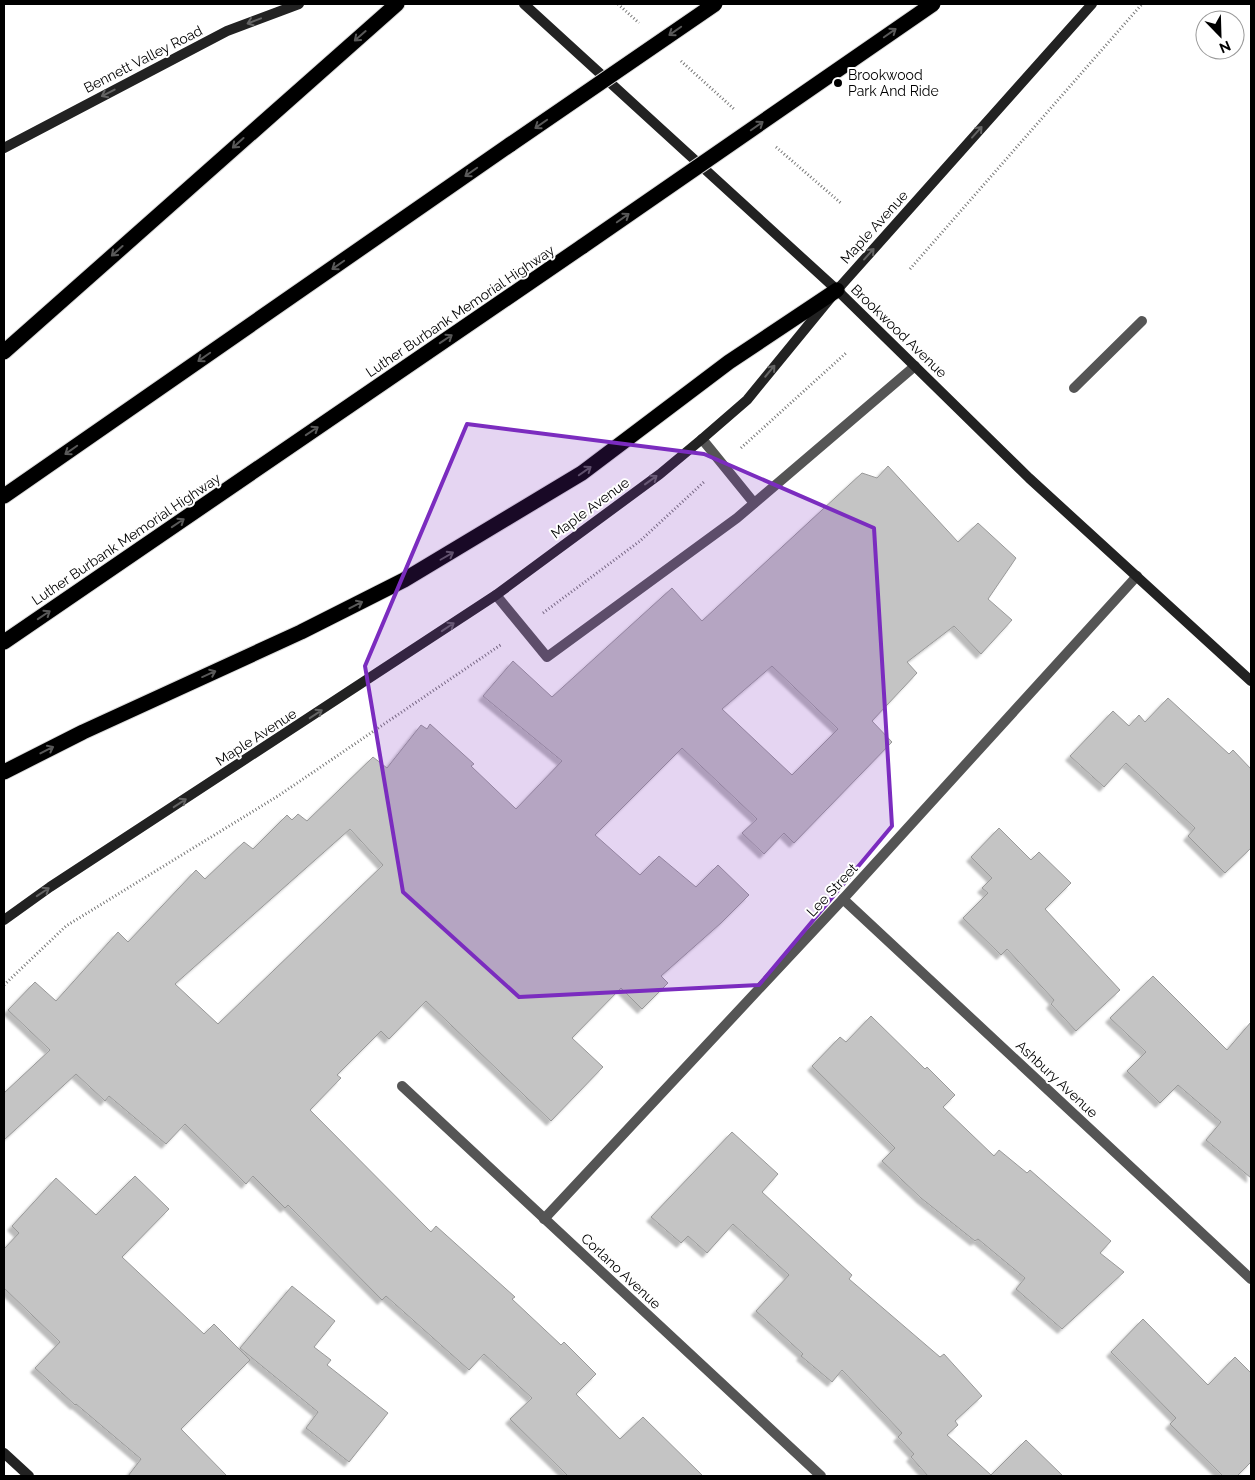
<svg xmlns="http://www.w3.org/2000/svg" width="1255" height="1480" font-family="Raleway,sans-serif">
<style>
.building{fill:#c4c4c4;stroke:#999;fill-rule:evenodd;filter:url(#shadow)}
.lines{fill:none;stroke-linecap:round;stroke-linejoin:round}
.highway-casing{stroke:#dbdbdb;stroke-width:17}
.path{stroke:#777;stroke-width:3;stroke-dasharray:1 2.5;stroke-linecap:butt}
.lane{stroke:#555;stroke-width:10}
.street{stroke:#555;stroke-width:10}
.secondary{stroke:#222;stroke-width:10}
.highway{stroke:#000;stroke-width:15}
.highway-bridge-casing{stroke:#dbdbdb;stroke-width:17;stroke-linecap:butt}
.highway-bridge{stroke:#000;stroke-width:15}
.oneway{stroke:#646464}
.oneway2{stroke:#595959}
.marked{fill:#7b2cbf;fill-opacity:0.2;stroke:#7b2cbf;stroke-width:4;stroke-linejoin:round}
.poi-dot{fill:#000;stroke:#fff;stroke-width:2}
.labels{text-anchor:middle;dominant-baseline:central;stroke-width:4;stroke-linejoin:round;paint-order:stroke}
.street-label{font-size:14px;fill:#000;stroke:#fff}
.poi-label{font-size:14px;fill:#000;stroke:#fff;text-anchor:start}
</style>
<defs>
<filter id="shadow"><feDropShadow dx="-4.5" dy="4.5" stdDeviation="1" flood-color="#0004"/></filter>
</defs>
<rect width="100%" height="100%" fill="#fff"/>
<g class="building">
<path d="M 888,466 L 958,542 L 978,523 L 1016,558 L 988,599 L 1012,620 L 981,654 L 954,626 L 907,662 L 917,673 L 872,721 L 892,742 L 794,843 L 784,833 L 764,854 L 742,833 L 757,819 L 682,748 L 595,835 L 640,875 L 659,856 L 696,887 L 718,865 L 749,895 L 721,923 L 661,976 L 668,983 L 642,1009 L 621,988 L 572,1038 L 603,1067 L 551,1121 L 426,1001 L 389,1039 L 381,1031 L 337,1075 L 341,1078 L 310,1110 L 431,1232 L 436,1226 L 515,1297 L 512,1299 L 561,1345 L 564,1342 L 596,1374 L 576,1394 L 620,1439 L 643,1417 L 703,1476 L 568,1476 L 510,1419 L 532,1398 L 484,1354 L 469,1370 L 386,1296 L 382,1300 L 288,1205 L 285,1208 L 253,1176 L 246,1184 L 185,1124 L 166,1144 L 109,1096 L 105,1101 L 76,1074 L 4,1140 L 4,1093 L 50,1050 L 8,1010 L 35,982 L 56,1001 L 118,932 L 128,942 L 196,870 L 205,879 L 244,842 L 253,849 L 287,815 L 292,820 L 298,814 L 307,821 L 373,757 L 387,768 L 421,725 L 427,729 L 430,724 L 474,764 L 471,766 L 516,809 L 562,761 L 483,696 L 513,661 L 552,697 L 672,588 L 702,621 L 862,473 L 877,478 ZM 772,666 L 838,729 L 792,775 L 722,709 ZM 350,829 L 383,865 L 218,1024 L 175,984 Z"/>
<polygon points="1168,698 1229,754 1233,750 1251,769 1251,848 1225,873 1188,836 1195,828 1126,763 1104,787 1070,756 1113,711 1129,726 1139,715 1145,722"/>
<polygon points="999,828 1031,860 1039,852 1071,883 1045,909 1120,990 1076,1031 1051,1004 1054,1000 1007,949 1001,955 963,918 988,893 982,888 992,878 971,857"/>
<polygon points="1153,976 1227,1050 1251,1022 1251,1178 1206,1140 1221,1122 1178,1085 1160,1103 1127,1071 1146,1052 1110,1018"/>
<polygon points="871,1016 925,1069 927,1067 955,1095 943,1107 994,1156 999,1150 1027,1173 1030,1170 1111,1241 1100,1253 1124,1272 1062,1329 1016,1289 1025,1278 978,1239 975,1241 921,1198 882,1161 895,1148 812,1066 840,1037 846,1042"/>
<polygon points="732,1132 778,1174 762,1192 852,1275 849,1279 940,1357 944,1354 982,1396 955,1421 958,1425 947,1435 991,1475 1026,1440 1063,1476 928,1476 911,1457 914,1454 898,1437 902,1433 842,1370 832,1382 801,1356 803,1354 756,1311 789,1275 733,1224 707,1253 688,1236 681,1243 651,1217"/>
<polygon points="135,1176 169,1209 122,1257 204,1334 214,1324 250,1360 181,1429 227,1476 128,1476 141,1459 76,1404 75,1405 35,1368 60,1342 4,1288 4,1249 19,1233 12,1226 56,1178 96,1215"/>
<polygon points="292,1286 335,1321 314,1347 331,1360 327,1365 388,1413 349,1462 306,1428 318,1412 240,1348"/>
<polygon points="1143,1319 1208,1385 1235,1357 1251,1373 1251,1462 1237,1476 1223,1476 1170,1424 1176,1418 1111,1352"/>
</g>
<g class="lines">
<defs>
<g id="highway">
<polyline points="4,352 397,4"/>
<polyline points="4,496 511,144"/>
<polyline points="4,642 583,246"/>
<polyline points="4,772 83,732 301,632 404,580 582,473 729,362 837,290"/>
</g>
</defs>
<use href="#highway" class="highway-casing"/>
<g class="path">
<polyline points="618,4 639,23"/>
<polyline points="681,61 734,109"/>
<polyline points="776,147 842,204"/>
<polyline points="910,269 1142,4"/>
<polyline points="741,448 846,353"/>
<polyline points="543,613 640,541 705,481"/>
<polyline points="4,985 66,926 278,796 502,644"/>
</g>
<g class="lane">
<polyline points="1074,388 1142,321"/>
<polyline points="702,439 754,503"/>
<polyline points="496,595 547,657 737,518 915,366"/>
</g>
<g class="street">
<polyline points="843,899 1251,1279"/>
<polyline points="402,1086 821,1476"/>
<polyline points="544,1219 843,899 1137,576"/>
</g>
<g class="secondary">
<polyline points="524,4 837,290 1029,478 1251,681"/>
<polyline points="4,148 227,31 299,4"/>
<polyline points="4,920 50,887 496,595 660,474 702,439 747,400 837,290 1092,4"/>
<polyline points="4,1453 29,1476"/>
</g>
<use href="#highway" class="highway"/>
<defs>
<g id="highway-bridge">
<polyline points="511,144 715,4"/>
<polyline points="583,246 933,4"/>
</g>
</defs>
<use href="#highway-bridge" class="highway-bridge-casing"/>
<use href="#highway-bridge" class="highway-bridge"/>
</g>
<defs><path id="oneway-shaft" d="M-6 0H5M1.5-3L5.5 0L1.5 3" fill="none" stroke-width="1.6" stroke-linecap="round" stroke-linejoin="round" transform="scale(1.25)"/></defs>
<g class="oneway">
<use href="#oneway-shaft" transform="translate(254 21) rotate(159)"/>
<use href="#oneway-shaft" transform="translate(108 93) rotate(153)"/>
<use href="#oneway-shaft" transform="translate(977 132) rotate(-48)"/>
<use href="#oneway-shaft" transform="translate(869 254) rotate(-48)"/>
<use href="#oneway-shaft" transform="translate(770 371) rotate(-50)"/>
<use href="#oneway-shaft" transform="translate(651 480) rotate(-36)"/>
<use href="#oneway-shaft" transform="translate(448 627) rotate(-34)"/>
<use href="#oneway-shaft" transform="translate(316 714) rotate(-33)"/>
<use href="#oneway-shaft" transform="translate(180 803) rotate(-33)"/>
<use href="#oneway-shaft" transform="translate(43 892) rotate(-34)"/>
</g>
<g class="oneway2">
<use href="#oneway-shaft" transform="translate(675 31) rotate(145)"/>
<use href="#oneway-shaft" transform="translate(890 33) rotate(-35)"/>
<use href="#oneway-shaft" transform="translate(360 36) rotate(139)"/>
<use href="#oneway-shaft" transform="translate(541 124) rotate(145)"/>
<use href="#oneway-shaft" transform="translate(757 126) rotate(-35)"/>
<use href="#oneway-shaft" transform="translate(238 143) rotate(138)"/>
<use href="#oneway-shaft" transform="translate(471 172) rotate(145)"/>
<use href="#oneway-shaft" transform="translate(623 218) rotate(-35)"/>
<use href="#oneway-shaft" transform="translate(117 251) rotate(138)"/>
<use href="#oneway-shaft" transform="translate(338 265) rotate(145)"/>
<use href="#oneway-shaft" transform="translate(446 339) rotate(-34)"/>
<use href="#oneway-shaft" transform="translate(204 357) rotate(145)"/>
<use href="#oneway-shaft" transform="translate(312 431) rotate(-34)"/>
<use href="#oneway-shaft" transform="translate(71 450) rotate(145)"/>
<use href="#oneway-shaft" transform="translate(585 471) rotate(-35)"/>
<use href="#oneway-shaft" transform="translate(178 523) rotate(-34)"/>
<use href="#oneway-shaft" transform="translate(447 556) rotate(-30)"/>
<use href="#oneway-shaft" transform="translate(356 605) rotate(-27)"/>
<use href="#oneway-shaft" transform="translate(44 615) rotate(-34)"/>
<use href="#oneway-shaft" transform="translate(209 674) rotate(-24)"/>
<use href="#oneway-shaft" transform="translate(47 750) rotate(-27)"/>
</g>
<path class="marked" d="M 467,424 L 704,454 L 874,528 L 892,826 L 759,985 L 519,997 L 403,892 L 365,666 Z"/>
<circle class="poi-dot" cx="838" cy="83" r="5"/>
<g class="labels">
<g class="street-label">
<text transform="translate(143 59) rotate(-27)">Bennett Valley Road</text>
<text transform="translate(874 227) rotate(-48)">Maple Avenue</text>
<text transform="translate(460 311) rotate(-34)">Luther Burbank Memorial Highway</text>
<text transform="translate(899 331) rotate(44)">Brookwood Avenue</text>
<text transform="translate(590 508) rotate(-36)">Maple Avenue</text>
<text transform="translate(126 539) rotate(-34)">Luther Burbank Memorial Highway</text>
<text transform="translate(256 737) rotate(-33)">Maple Avenue</text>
<text transform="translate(832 890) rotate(-47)">Lee Street</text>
<text transform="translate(1057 1079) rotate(43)">Ashbury Avenue</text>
<text transform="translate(621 1271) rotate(43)">Corlano Avenue</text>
</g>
<g class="poi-label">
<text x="848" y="75">Brookwood<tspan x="848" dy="16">Park And Ride</tspan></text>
</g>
</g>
<rect width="1255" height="1480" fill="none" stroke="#000000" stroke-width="10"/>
<g transform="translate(1220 35) rotate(157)"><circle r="24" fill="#ffffff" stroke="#999999"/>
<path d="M0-4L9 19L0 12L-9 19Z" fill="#000000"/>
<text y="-8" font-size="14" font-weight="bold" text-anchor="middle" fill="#000000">N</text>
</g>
</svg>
